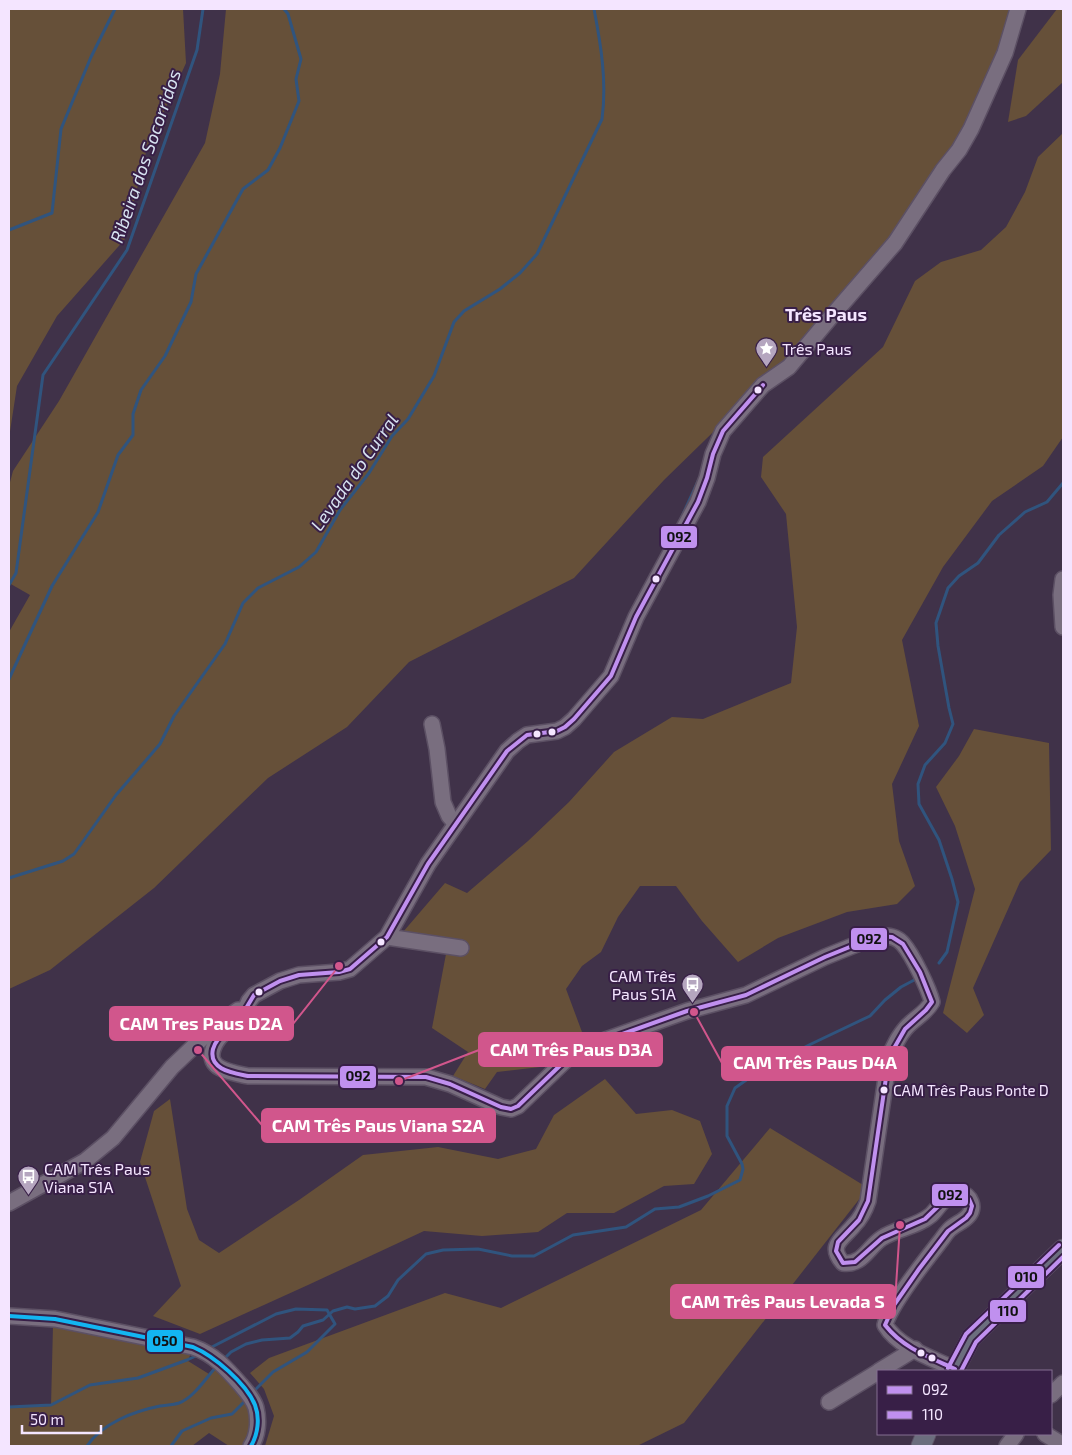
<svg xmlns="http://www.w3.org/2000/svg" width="1072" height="1455" font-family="'Exo 2',sans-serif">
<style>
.green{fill:#665039}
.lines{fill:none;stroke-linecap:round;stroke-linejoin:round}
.stream{stroke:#30547e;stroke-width:3}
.minor-casing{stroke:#5c5064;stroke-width:18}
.major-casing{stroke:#5c5064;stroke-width:21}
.minor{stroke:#796e7f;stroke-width:15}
.major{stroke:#6c6e7e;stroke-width:19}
.bus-1-casing{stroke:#381f47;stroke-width:8}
.bus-2-casing{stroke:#381f47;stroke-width:8}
.bus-3-casing{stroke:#381f47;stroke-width:8}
.bus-4-casing{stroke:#381f47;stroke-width:8}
.bus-1{stroke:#c090ef;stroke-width:4}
.bus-2{stroke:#c090ef;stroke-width:4}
.bus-3{stroke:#13b5f1;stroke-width:4}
.bus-4{stroke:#c090ef;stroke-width:4}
.bus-dot{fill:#f4e5ff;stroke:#381f47;stroke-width:2}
.labels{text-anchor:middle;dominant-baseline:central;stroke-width:4;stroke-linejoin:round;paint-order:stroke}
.bus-label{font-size:15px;fill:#f4e5ff;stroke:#381f47;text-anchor:start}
.poi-label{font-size:16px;fill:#f4e5ff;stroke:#381f47;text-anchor:start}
.water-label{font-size:18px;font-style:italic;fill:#d7e3f1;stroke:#381f47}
.neighbourhood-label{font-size:18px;font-weight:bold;fill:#f4e5ff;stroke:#381f47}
.leader{fill:none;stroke:#d1568c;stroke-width:2}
.callout-dot{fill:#d1568c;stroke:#381f47;stroke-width:2}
.callout{fill:#d1568c;stroke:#d1568c;stroke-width:2}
.callout-label{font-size:18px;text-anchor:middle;font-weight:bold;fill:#fff}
.line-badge{stroke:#381f47;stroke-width:2}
.pale-badge-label{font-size:14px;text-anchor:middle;font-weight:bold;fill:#111}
</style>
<rect width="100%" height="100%" fill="#403249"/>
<g class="green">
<polygon points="9,9 183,9 186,63 146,152 125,239 57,316 17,386 9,438"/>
<polygon points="226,9 1018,9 959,150 830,318 664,480 574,578 409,662 347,727 268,778 154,888 50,970 9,989 9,632 30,595 9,583 9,486 13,471 59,401 205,143 220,74"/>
<polygon points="1057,9 1063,9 1063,82 1026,116 1008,122 1018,60"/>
<polygon points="1063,133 1063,437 1043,466 992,501 943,567 902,640 919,726 892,784 899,841 915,886 897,904 847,912 778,938 738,962 702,921 676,886 640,886 618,917 601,952 582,966 566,989 582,1032 540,1067 497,1072 485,1089 453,1076 468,1052 432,1028 446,954 397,939 445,883 467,893 528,841 569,802 614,752 672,717 703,719 791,683 797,627 786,514 761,477 763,457 883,347 915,281 941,262 981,250 1006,227 1025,192 1038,157"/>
<polygon points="974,729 1049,743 1051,850 1020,882 973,988 984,1015 967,1033 943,1013 975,889 955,826 936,787 959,756"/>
<polygon points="605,1079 636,1114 672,1110 700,1121 712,1154 694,1184 664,1186 614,1213 567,1213 538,1232 482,1236 424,1231 308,1285 200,1334 153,1316 181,1286 140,1162 154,1111 170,1099 187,1209 199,1240 219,1253 299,1200 363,1155 438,1147 498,1159 536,1149 554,1115"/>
<polygon points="770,1128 868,1188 684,1423 637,1446 265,1446 274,1416 264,1389 250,1373 269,1358 445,1293 501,1308 701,1210"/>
<polygon points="53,1326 193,1347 188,1361 209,1374 219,1364 256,1406 251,1446 229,1446 209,1433 192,1446 9,1446 9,1408 51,1406"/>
</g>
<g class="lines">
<g class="stream">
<polyline points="9,230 52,213 61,129 91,57 115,9"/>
<polyline points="679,523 698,481"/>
<polyline points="9,585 16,573 43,375 127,250 197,50 203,9"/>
<polyline points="9,679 52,586 98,512 118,455 133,435 133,414 141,390 165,356 191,302 196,274 243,189 268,170 280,148 299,101 296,79 301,59 288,14 284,9"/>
<path d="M 9,878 L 63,861 L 74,854 L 116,795 L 160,744 L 174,716 L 225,644 L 243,603 L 258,588 L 299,567 L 316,552 L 340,510 L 369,473 L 392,436 L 408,419 L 434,376 L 454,322 L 464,311 L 500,289 L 520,273 L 537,254 L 602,119 C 607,82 601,45 594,9"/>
<polyline points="939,963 947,952 958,902 952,879 939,840 919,804 918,784 925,765 945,743 953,724 949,708 938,646 936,623 948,588 959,576 978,563 999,535 1025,512 1047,502 1063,483"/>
<polyline points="208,1349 276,1314 296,1309 327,1310 335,1324 307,1352 273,1372 252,1393"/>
<polyline points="224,1359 231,1352 246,1344 262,1340 290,1338 298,1332 303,1326 323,1320 333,1311 347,1307 355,1309 375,1306 388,1296 398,1280 426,1254 443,1250 478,1249 512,1256 534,1256 573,1235 626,1227 655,1209 679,1207 708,1196 740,1180 743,1169 742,1164 727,1136 727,1106 735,1088 759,1071 809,1045 870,1016 885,1000 901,987 918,978"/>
<polyline points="9,1407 51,1405 90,1385 138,1378 187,1360 198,1355"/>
<path d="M 87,1446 C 102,1423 135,1411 160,1406 C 166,1405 173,1405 179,1403 C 195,1397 206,1377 218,1365"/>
<polyline points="171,1446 182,1431 211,1418 232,1414 246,1400"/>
</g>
<defs>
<g id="minor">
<polyline points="1063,579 1061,595 1063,627"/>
<polyline points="432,724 437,749 443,802 449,816 456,824"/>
<polyline points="387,937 461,948"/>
<path d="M 245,1010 L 248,1012 L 251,1018 L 249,1025 C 242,1030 234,1025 227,1030 C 221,1035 215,1042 213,1049 C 206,1070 234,1073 248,1076 L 426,1077 L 450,1084 L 501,1107 L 511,1109 L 518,1106 L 570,1056 L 583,1048 L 687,1011 L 746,995 L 825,957 L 877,936 C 887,935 897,936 903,944 C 912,954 929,989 932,1002 C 927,1011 920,1015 912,1022 C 901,1031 895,1044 889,1057 L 868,1201 C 865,1210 861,1218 854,1225 C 843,1239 827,1245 843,1263 C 862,1266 868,1247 882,1238 C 897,1228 917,1227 931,1215 C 939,1208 947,1190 960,1193 C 971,1195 976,1208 968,1216 C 963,1222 955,1224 949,1230 C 947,1232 944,1236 942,1239 C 928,1257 890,1304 885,1325 C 899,1348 932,1358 955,1369"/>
<polyline points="245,1010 249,1001 254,995 280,981 299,975 339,972 350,969 387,937 428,864 507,751 518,741 527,735 557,731 565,727 574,719 611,676 636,617 698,502 707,478 713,454 723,431 763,385 789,367 830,318 895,243 943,170 959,150 971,129 1005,53 1018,9"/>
<polyline points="9,1203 85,1161 113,1138 172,1067 213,1028 238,1010 245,1010"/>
<path d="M 9,1316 L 55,1319 L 193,1347 C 214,1354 227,1369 241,1385 C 247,1392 254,1400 256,1408 C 259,1420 258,1436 251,1446"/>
<polyline points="879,1371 915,1349"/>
<polyline points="1051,1395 1063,1383"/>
<polyline points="829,1402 878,1372"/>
<polyline points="1045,1434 1063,1445"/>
<polyline points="1007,1446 1016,1434"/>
</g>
<g id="major">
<polyline points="954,1371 971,1338 1063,1249"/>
<polyline points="921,1446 926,1434"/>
</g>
</defs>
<use href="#minor" class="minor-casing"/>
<use href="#major" class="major-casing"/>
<use href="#minor" class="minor"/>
<use href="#major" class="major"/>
<defs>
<g id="bus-1">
<path d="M 245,1010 L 251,1018 L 249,1025 C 242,1028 233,1026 227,1030 C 221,1035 215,1042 213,1049 C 208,1070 234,1073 248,1076 L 426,1077 L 450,1084 L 501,1107 L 511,1109 L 518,1106 L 570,1056 L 583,1048 L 687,1011 L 746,995 L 825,957 L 877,936 L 892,937 L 903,944 L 920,972 L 932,1002 L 926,1010 L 905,1029 L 889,1057 L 868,1201 L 859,1220 L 838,1242 L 836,1251 L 843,1263 L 855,1262 L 882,1238 L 925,1219 L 951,1194 L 960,1193 L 969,1199 L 972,1206 L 970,1213 L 966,1218 L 948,1231 L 919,1269 L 894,1305 L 885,1325 C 903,1348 929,1357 955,1369"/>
<polyline points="245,1010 254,995 280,981 299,975 339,972 350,969 387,937 428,864 507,751 527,735 557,731 565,727 574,719 611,676 636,617 698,502 707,478 713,454 723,431 763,385"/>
</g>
<polyline id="bus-2" points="961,1371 976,1342 1063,1257"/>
<path id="bus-3" d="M 9,1316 L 55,1319 L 193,1347 C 214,1356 246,1383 255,1405 C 260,1418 258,1434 251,1446"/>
<polyline id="bus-4" points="948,1368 966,1334 1059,1245"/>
</defs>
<use href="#bus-1" class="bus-1-casing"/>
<use href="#bus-2" class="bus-2-casing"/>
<use href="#bus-3" class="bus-3-casing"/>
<use href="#bus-4" class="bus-4-casing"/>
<use href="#bus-1" class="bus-1"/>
<use href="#bus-2" class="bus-2"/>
<use href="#bus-3" class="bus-3"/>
<use href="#bus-4" class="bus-4"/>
</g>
<defs>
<symbol id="sight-pin" viewBox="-11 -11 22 30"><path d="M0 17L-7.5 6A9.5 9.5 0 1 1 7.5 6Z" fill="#b5a6bf" stroke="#381f47"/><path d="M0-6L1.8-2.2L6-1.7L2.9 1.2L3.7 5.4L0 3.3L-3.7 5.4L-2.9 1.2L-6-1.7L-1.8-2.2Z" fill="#fff"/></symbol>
<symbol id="bus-pin" viewBox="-11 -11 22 30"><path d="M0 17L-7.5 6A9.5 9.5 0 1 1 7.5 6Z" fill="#b5a6bf" stroke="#381f47"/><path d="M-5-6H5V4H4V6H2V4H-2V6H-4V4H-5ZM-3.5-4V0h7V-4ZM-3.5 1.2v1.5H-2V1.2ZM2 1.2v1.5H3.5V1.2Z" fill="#fff"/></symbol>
</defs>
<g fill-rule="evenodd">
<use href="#sight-pin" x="754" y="336" width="25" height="34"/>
<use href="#bus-pin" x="680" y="972" width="25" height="34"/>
<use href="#bus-pin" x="16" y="1164" width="25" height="34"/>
</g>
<g class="bus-dot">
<circle cx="758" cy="390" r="4.5"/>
<circle cx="656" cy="579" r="4.5"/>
<circle cx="552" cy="732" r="4.5"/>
<circle cx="537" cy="734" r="4.5"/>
<circle cx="381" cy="942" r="4.5"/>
<circle cx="259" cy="992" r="4.5"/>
<circle cx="884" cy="1090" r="4.5"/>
<circle cx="921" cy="1353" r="4.5"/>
<circle cx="932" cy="1358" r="4.5"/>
</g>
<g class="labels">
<g class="bus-label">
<text x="893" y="1090">CAM Três Paus Ponte D</text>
</g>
<g class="poi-label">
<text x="782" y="348">Três Paus</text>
<text x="676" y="975" text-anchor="end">CAM Três<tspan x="676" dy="18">Paus S1A</tspan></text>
<text x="44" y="1168">CAM Três Paus<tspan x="44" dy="18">Viana S1A</tspan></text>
</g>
<g class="water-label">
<text transform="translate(145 156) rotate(-71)">Ribeira dos Socorridos</text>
<text transform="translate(354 472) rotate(-55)">Levada do Curral</text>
</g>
<g class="neighbourhood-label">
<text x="826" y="314">Três Paus</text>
</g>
</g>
<path class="leader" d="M339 966L293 1024M399 1081L479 1050M694 1012L722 1063M198 1050L262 1125M900 1225L895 1302"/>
<g class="callout-dot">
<circle cx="339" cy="966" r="5"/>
<circle cx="399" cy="1081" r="5"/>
<circle cx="694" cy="1012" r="5"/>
<circle cx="198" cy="1050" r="5"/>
<circle cx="900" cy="1225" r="5"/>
</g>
<g class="callout">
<rect x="110" y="1007" width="183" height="33" rx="5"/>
<rect x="479" y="1033" width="183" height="33" rx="5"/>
<rect x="722" y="1047" width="185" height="33" rx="5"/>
<rect x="262" y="1109" width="233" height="33" rx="5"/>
<rect x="671" y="1285" width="224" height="33" rx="5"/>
</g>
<g class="callout-label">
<text x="201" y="1030">CAM Tres Paus D2A</text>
<text x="571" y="1056">CAM Três Paus D3A</text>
<text x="815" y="1069">CAM Três Paus D4A</text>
<text x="378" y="1132">CAM Três Paus Viana S2A</text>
<text x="783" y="1308">CAM Três Paus Levada S</text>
</g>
<g class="line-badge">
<rect x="660" y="525" width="38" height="24" rx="5" fill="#c090ef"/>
<rect x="850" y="927" width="38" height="24" rx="5" fill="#c090ef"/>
<rect x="339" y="1065" width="38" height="24" rx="5" fill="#c090ef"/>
<rect x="931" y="1183" width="38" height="24" rx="5" fill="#c090ef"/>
<rect x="1007" y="1265" width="38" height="24" rx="5" fill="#c090ef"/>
<rect x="989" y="1299" width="38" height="24" rx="5" fill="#c090ef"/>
<rect x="146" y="1329" width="38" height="24" rx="5" fill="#13b5f1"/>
</g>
<g class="pale-badge-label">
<text x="679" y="542">092</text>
<text x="869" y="944">092</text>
<text x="358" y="1081">092</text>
<text x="950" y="1200">092</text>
<text x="1026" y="1282">010</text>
<text x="1008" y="1316">110</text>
<text x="165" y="1346">050</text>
</g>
<rect width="1072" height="1455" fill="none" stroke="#f4e5ff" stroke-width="20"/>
<rect x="877" y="1370" width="175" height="65" fill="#381f47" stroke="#836e91"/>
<rect x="887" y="1386" width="25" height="8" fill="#c090ef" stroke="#836e91"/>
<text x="922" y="1395" font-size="15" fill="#f4e5ff">092</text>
<rect x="887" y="1411" width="25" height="8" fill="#c090ef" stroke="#836e91"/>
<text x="922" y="1420" font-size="15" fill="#f4e5ff">110</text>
<path d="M22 1425v8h79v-8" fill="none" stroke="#f4e5ff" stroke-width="2.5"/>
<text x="30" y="1425" font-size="15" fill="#f4e5ff" stroke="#381f47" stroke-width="4" paint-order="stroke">50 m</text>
</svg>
